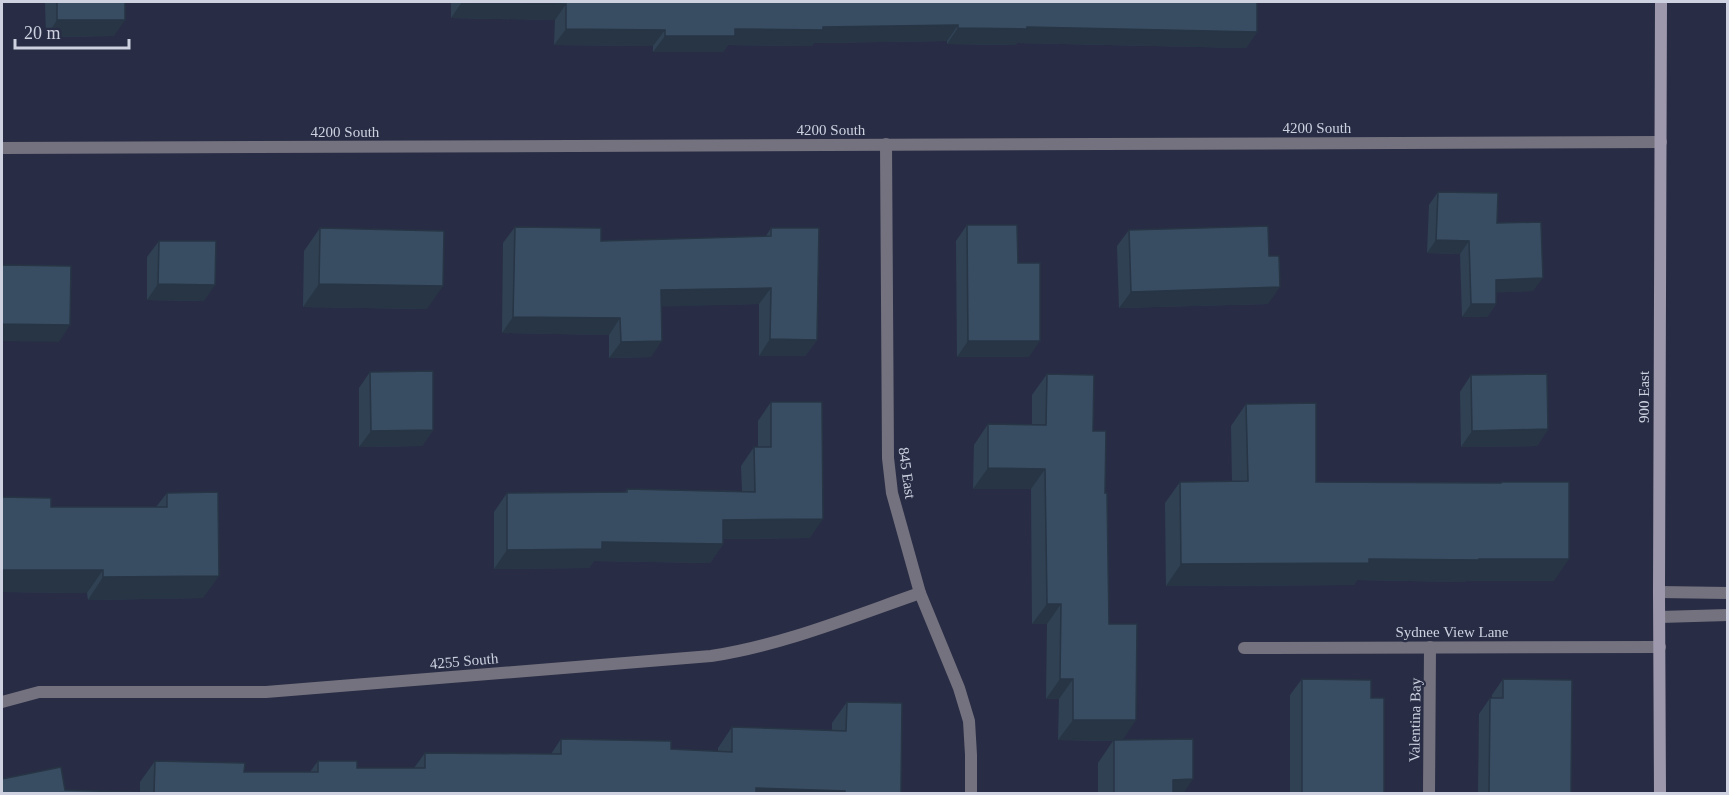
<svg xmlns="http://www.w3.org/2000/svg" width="1729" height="795" font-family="Georgia,serif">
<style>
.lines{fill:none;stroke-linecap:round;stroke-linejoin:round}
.minor{stroke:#75727f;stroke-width:12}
.secondary{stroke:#9d98ac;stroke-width:12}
.wall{fill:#304154}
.shaded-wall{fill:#273545}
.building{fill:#384c62;stroke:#273545;stroke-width:1.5}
.labels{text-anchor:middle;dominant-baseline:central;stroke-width:4.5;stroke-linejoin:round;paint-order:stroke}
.street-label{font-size:15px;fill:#cdd1e0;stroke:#282d45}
</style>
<rect width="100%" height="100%" fill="#282d45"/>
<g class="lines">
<g class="minor">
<polyline points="886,144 888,458 892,493 920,593 959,688 969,721 971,755 971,794"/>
<polyline points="2,148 1661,142"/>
<polyline points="1659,592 1728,593"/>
<polyline points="1660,617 1728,615"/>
<polyline points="1244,648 1660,647"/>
<path d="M 2,702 L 39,692 L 266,692 L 711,656 C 783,645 851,617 920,593"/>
<polyline points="1429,794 1430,647"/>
</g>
<polyline class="secondary" points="1660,794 1659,592 1661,2"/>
</g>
<g class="wall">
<polygon points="45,2 125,2 114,36 46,37"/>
<polygon points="451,2 1257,2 1257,32 1246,48 1017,43 1015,45 947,44 947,41 814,43 812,46 728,45 723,52 653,52 653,46 554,45 555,20 451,18"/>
<polygon points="1438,192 1497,223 1533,291 1496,292 1496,304 1487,317 1462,317 1460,254 1427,253 1429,205"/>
<polygon points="967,225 1018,263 1029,357 957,357 956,241"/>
<polygon points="515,227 601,241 766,236 771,228 817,340 805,356 759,356 759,304 661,306 651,357 609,358 609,335 502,333 503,243"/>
<polygon points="320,228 427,309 303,307 304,251"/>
<polygon points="1129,230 1268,304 1119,308 1117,246"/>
<polygon points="159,241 204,301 147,300 147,257"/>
<polygon points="370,372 433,430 422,446 359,447 359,388"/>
<polygon points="1047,374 1093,431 1105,493 1109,624 1122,740 1183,794 1098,794 1098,763 1113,741 1058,740 1059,699 1046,699 1047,624 1032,624 1031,489 973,489 974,445 988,424 1032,425 1032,395"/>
<polygon points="1471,375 1548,429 1537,446 1461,447 1460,392"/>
<polygon points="771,402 810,538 723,539 723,544 710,563 594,561 589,568 494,569 494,512 507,493 625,492 627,489 742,491 741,466 754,447 758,447 758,421"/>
<polygon points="1246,404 1316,482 1500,483 1501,482 1554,581 1465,581 1464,582 1357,580 1354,585 1166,586 1165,503 1180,482 1232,481 1231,426"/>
<polygon points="167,493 203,598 88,600 87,593 2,592 51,507 156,507"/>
<polygon points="1302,679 1371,698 1384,794 1290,794 1290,695"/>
<polygon points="1503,679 1571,794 1478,794 1479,714 1490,698 1492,698 1492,695"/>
<polygon points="847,702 901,794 2,794 65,790 140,792 140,782 155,761 244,772 310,772 318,761 357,768 414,768 425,753 551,754 561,739 671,749 718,751 718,748 732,727 832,730 832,723"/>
</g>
<g class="shaded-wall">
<polygon points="462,2 566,4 555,20 451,18"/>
<polygon points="57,20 125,20 114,36 46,37"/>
<polygon points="958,25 947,41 814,43 812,46 728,45 723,52 653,52 665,36 735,29"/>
<polygon points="1027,27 1257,32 1246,48 1017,43 1015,45 947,44 958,28"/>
<polygon points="566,29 665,30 653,46 554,45"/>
<polygon points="1436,240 1469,241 1460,254 1427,253"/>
<polygon points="1543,278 1533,291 1487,293 1496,280"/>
<polygon points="158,284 215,285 204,301 147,300"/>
<polygon points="319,284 443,286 427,309 303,307"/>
<polygon points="1280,287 1268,304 1119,308 1131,292"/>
<polygon points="771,288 759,304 650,307 661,290"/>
<polygon points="1471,304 1496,304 1487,317 1462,317"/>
<polygon points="513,317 620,318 609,335 502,333"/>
<polygon points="2,324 70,325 59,342 2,341"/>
<polygon points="770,339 817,340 805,356 759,356"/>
<polygon points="662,341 651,357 609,358 621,342"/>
<polygon points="968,341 1040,341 1029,357 957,357"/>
<polygon points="1548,429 1537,446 1461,447 1472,431"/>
<polygon points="433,430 422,446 359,447 371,431"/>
<polygon points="988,468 1045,469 1031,489 973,489"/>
<polygon points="823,519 810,538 710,539 723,520"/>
<polygon points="602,542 723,544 710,563 594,561 589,568 494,569 507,550"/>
<polygon points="1369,559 1569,559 1554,581 1465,581 1464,582 1357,580 1354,585 1166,586 1181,564"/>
<polygon points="2,570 103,570 87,593 2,592"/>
<polygon points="219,576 203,598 88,600 103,577"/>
<polygon points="1047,604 1061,604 1047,624 1032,624"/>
<polygon points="1060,679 1073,679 1059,699 1046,699"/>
<polygon points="1073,720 1136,720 1122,741 1058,740"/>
<polygon points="1193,779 1183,794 1164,794 1173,780"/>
<polygon points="756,788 845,791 844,794 753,794"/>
</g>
<g class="building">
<rect x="57" y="2" width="68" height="18"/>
<polygon points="462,2 1257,2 1257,32 1027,27 1027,29 958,28 958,25 823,27 823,30 735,29 735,36 665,36 665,30 566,29 566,4"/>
<polygon points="1438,192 1498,193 1497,223 1541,222 1543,278 1496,280 1496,304 1471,304 1469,241 1436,240"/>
<polygon points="967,225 1017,225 1018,263 1040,263 1040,341 968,341"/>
<polygon points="1268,226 1269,256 1279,256 1280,287 1131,292 1129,230"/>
<polygon points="515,227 601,228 601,241 771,236 771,228 819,228 817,340 770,339 771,288 661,290 662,341 621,342 620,318 513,317"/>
<polygon points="320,228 444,231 443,286 319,284"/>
<polygon points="159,241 216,241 215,285 158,284"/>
<polygon points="2,265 71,266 70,325 2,324"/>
<polygon points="433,371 433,430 371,431 370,372"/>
<polygon points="1047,374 1094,375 1093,431 1106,431 1105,493 1107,493 1109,624 1137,624 1136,720 1073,720 1073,679 1060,679 1061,604 1047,604 1045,469 988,468 988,424 1046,425"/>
<polygon points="1547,374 1548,429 1472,431 1471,375"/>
<polygon points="771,402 822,402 823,519 723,520 723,544 602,542 602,549 507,550 507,493 627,492 627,489 755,492 754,447 771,447"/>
<polygon points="1316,403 1316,482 1501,483 1501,482 1569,482 1569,559 1479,559 1479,560 1369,559 1369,563 1181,564 1180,482 1248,481 1246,404"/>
<polygon points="218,492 219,576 103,577 103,570 2,570 2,497 51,498 51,507 167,507 167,493"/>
<polygon points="1302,679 1371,680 1371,698 1384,698 1384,794 1302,794"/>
<polygon points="1503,679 1572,680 1571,794 1489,794 1490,698 1503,698"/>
<polygon points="847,702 902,703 901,794 845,794 845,791 756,788 756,794 2,794 2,779 61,767 65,790 154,793 155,761 245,763 244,772 318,772 318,761 357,761 357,768 425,768 425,753 561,754 561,739 671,741 671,749 732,752 732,727 846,731"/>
<polygon points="1193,739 1193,779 1173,780 1173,794 1114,794 1114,740"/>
</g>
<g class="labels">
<g class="street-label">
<text x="1317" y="128">4200 South</text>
<text x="831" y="130">4200 South</text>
<text x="345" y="132">4200 South</text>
<text transform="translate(1644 397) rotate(-90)">900 East</text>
<text transform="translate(907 473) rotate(82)">845 East</text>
<text x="1452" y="632">Sydnee View Lane</text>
<text transform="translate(464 661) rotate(-5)">4255 South</text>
<text transform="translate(1415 720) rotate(-89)">Valentina Bay</text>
</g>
</g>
<rect width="1729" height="795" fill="none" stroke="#cdd1e0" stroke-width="6"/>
<path d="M15 39v9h114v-9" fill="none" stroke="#cdd1e0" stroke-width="3"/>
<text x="24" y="39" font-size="18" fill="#cdd1e0" stroke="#282d45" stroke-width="4.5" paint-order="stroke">20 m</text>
</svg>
